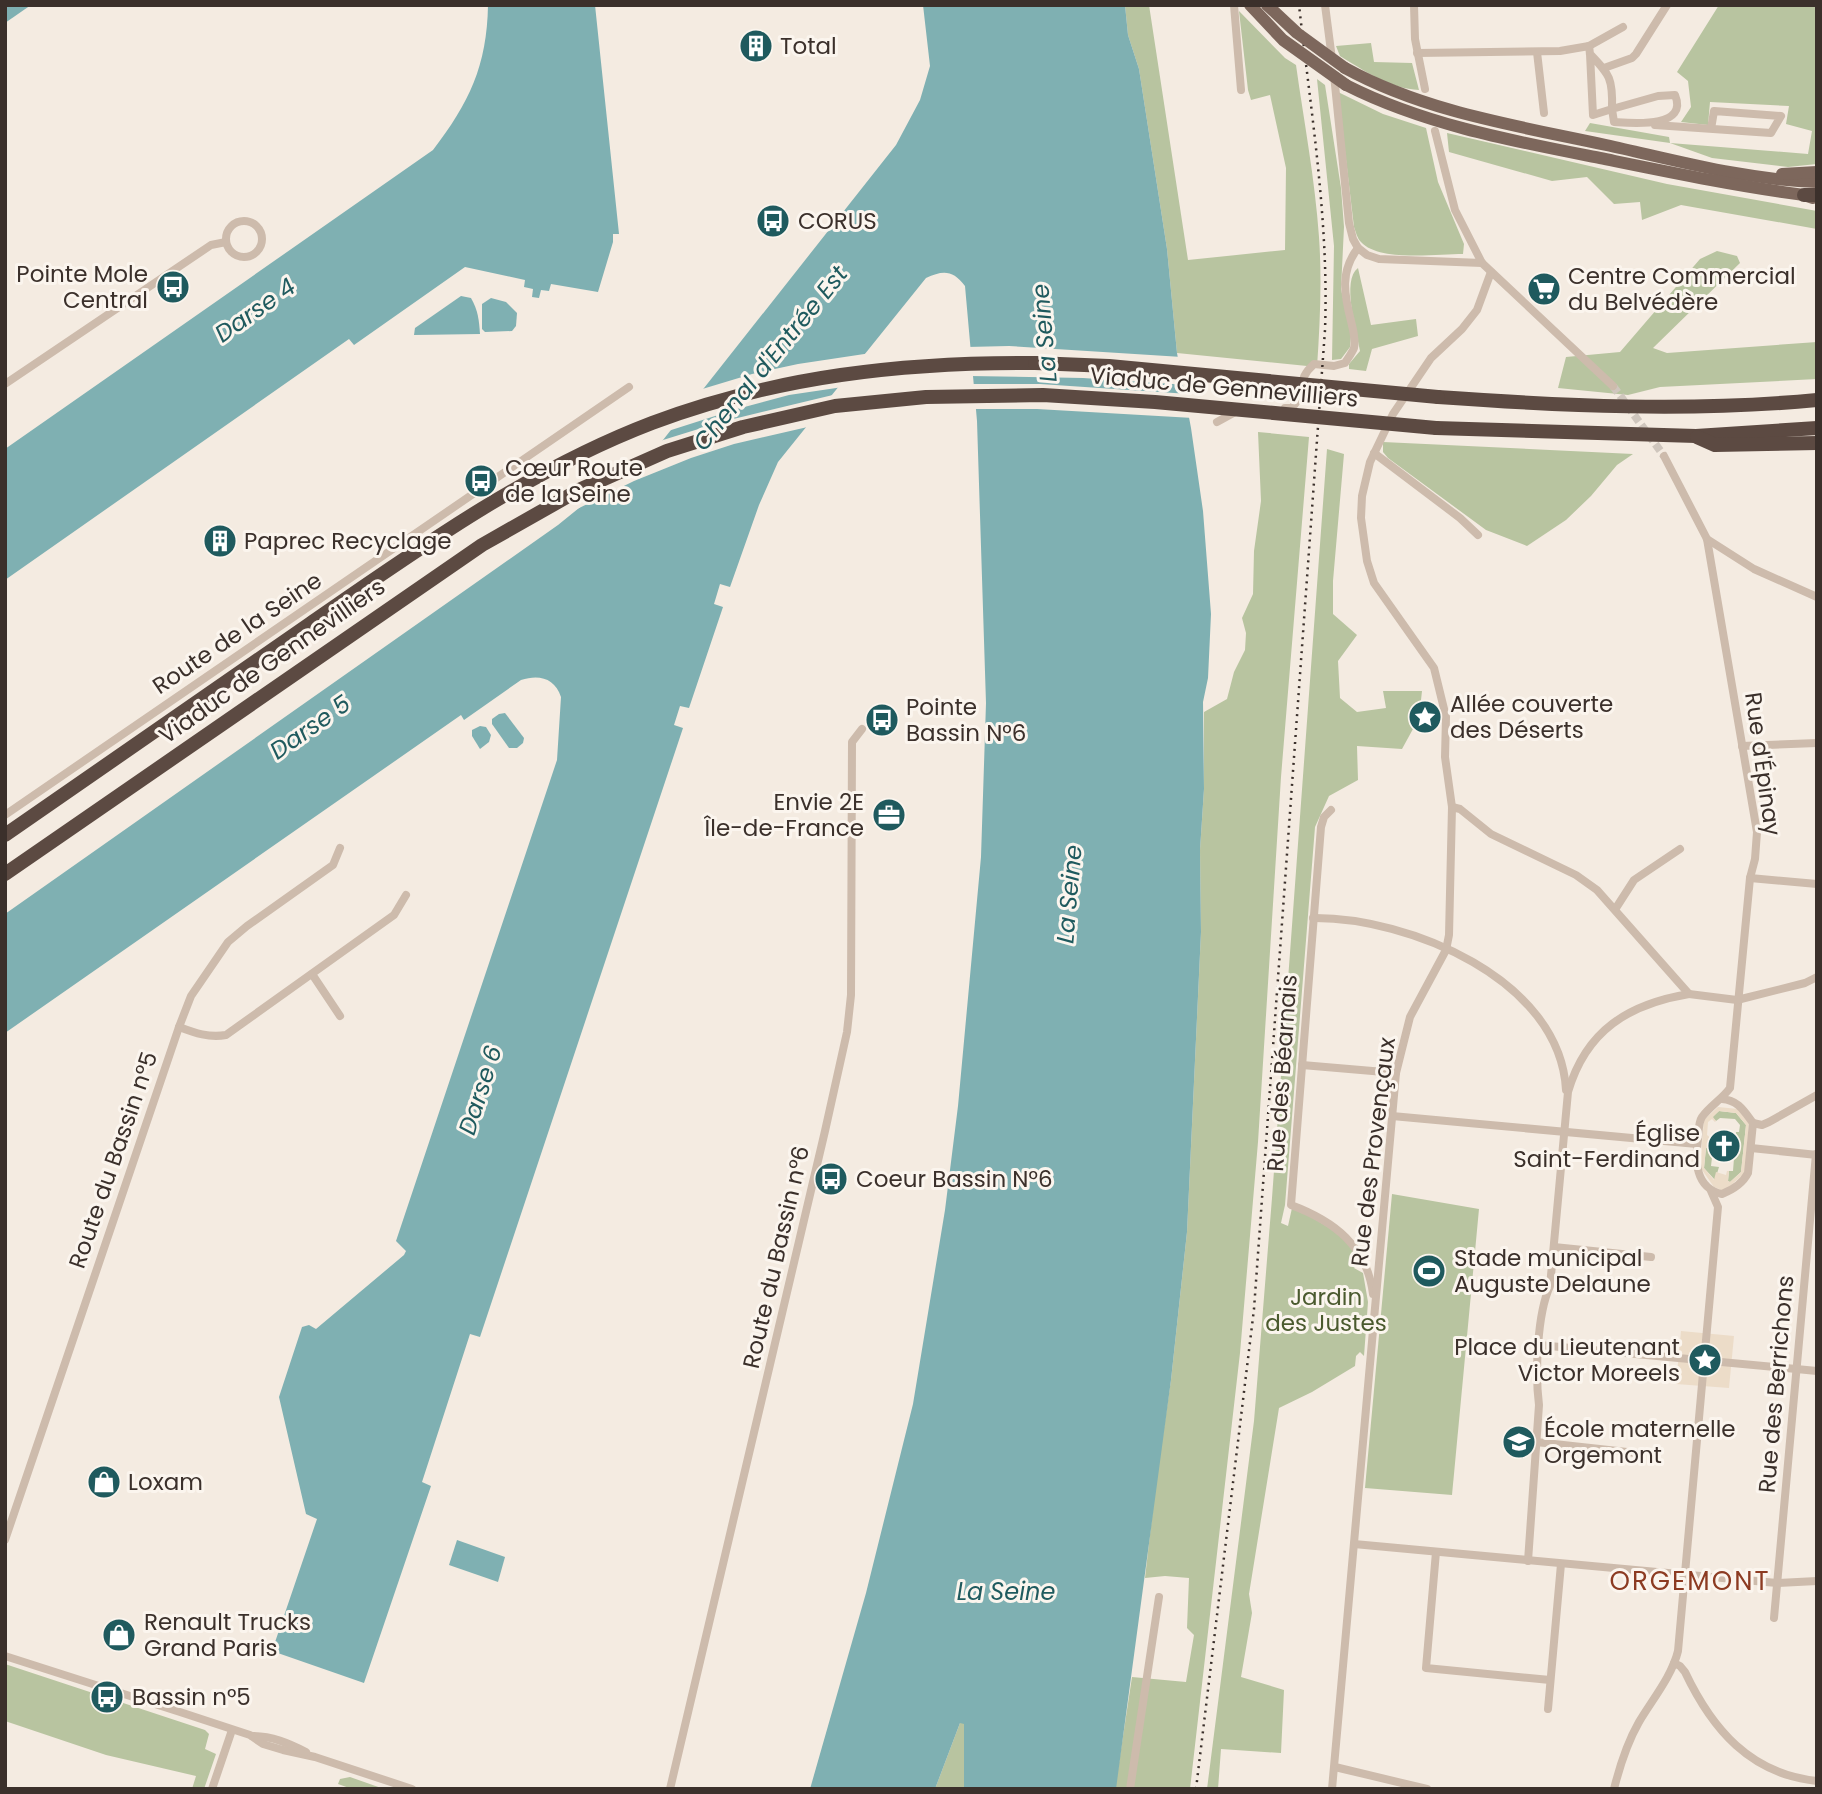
<svg xmlns="http://www.w3.org/2000/svg" width="1822" height="1794" font-family="Poppins,sans-serif">
<style>
.green{fill:#b8c4a0}
.plaza{fill:#ecdcc8;fill-rule:evenodd}
.water{fill:#7fb0b2}
.pier{fill:#f4ebe1}
.lines{fill:none;stroke-linecap:round;stroke-linejoin:round}
.minor-tunnel{stroke:#cfc6bd;stroke-width:8;stroke-dasharray:8 4;stroke-linecap:butt}
.minor{stroke:#cdbbac;stroke-width:8}
.primary{stroke:#7d675c;stroke-width:12}
.motorway{stroke:#5c4a42;stroke-width:14}
.rail{stroke:#3b302b;stroke-width:2.5;stroke-dasharray:2 5;stroke-linecap:butt}
.primary-bridge{stroke:#7d675c;stroke-width:12}
.motorway-bridge{stroke:#5c4a42;stroke-width:14}
.labels{text-anchor:middle;dominant-baseline:central;stroke-width:6;stroke-linejoin:round;paint-order:stroke}
.poi-label{font-size:23px;fill:#3b302b;stroke:#fbf5ee;text-anchor:start}
.street-label{font-size:23px;fill:#3b302b;stroke:#fbf5ee}
.park-label{font-size:23px;fill:#4a5a2e;stroke:#fbf5ee}
.water-label{font-size:24px;font-style:italic;fill:#1f5a5e;stroke:#fbf5ee}
.quarter-label{font-size:26px;letter-spacing:2px;fill:#8c3b22;stroke:#fbf5ee}
</style>
<rect width="100%" height="100%" fill="#f4ebe1"/>
<g class="green">
<path d="M 1125,5 L 1149,5 L 1188,260 L 1285,250 L 1286,168 L 1270,95 L 1251,100 L 1248,90 L 1239,11 L 1285,58 L 1296,65 C 1304,122 1315,179 1319,237 C 1322,280 1320,324 1317,367 L 1177,353 L 1167,249 L 1139,69 L 1128,35 Z"/>
<polygon points="1719,5 1817,5 1817,164 1788,167 1712,158 1670,143 1585,131 1590,123 1669,137 1670,143 1808,154 1812,131 1786,124 1789,106 1710,102 1708,125 1681,122 1691,107 1688,81 1677,72"/>
<path d="M 1371,43 L 1374,62 L 1412,63 L 1419,90 C 1391,89 1363,70 1340,56 L 1336,46 Z"/>
<polygon points="1317,79 1325,85 1341,188 1344,227 1341,289 1351,336 1350,347 1341,359 1332,360 1334,246"/>
<path d="M 1338,92 L 1383,114 L 1426,128 L 1438,182 L 1464,244 L 1463,254 C 1437,254 1379,262 1361,242 C 1357,238 1356,232 1354,227 Z"/>
<polygon points="1447,133 1667,184 1817,211 1817,229 1681,205 1642,220 1640,202 1614,204 1587,177 1552,181 1449,152"/>
<polygon points="1717,251 1737,256 1740,263 1653,348 1667,353 1817,342 1817,379 1660,387 1628,395 1558,388 1566,357 1620,352 1700,259"/>
<path d="M 1358,268 L 1371,325 L 1416,319 L 1418,336 L 1372,349 L 1366,371 L 1349,369 L 1349,364 L 1360,351 C 1357,332 1341,280 1358,268 Z"/>
<polygon points="1258,432 1309,437 1281,777 1258,1142 1240,1353 1190,1789 1115,1789 1132,1677 1186,1682 1194,1635 1187,1628 1189,1578 1165,1576 1145,1578 1156,1482 1171,1380 1187,1232 1201,932 1200,850 1204,789 1204,712 1227,699 1234,672 1245,650 1246,633 1242,618 1253,594 1254,551 1261,501"/>
<polygon points="1383,442 1633,454 1617,465 1591,496 1566,520 1527,546 1486,530 1388,458 1383,452"/>
<polygon points="1327,449 1344,454 1333,581 1333,614 1357,635 1338,661 1340,698 1357,712 1386,708 1383,691 1422,691 1419,718 1402,749 1357,746 1358,780 1329,796 1315,827 1285,1205 1281,1223 1288,1226 1292,1208 1308,1215 1341,1235 1360,1260 1354,1268 1363,1273 1368,1302 1364,1356 1360,1352 1356,1356 1355,1366 1312,1392 1279,1408 1249,1594 1252,1613 1241,1677 1284,1690 1281,1753 1221,1749 1218,1789 1207,1789 1254,1421 1272,1198"/>
<polygon points="1719,1111 1736,1113 1746,1125 1741,1172 1730,1182 1728,1181 1729,1171 1733,1171 1736,1132 1739,1132 1740,1125 1735,1119 1720,1118 1716,1121 1712,1117"/>
<polygon points="1706,1148 1713,1149 1711,1166 1719,1167 1715,1180 1704,1168"/>
<polygon points="1392,1194 1479,1209 1452,1495 1365,1488"/>
<polygon points="5,1664 205,1730 209,1734 205,1749 216,1754 204,1789 192,1789 196,1776 106,1755 5,1721"/>
<polygon points="960,1723 964,1723 964,1789 935,1789"/>
<polygon points="350,1777 384,1789 352,1789 338,1784 340,1779"/>
</g>
<g class="plaza">
<path d="M 1718,1107 L 1738,1109 L 1749,1123 L 1745,1173 L 1724,1191 L 1714,1187 L 1700,1167 L 1704,1120 ZM 1719,1111 L 1736,1113 L 1746,1125 L 1741,1172 L 1730,1182 L 1728,1181 L 1729,1171 L 1727,1171 L 1726,1175 L 1716,1172 L 1714,1180 L 1704,1168 L 1706,1148 L 1713,1149 L 1714,1143 L 1715,1130 L 1713,1140 L 1707,1135 L 1708,1122 L 1712,1119 L 1715,1122 L 1716,1121 L 1713,1117 Z"/>
<polygon points="1681,1331 1734,1336 1729,1388 1676,1384"/>
</g>
<g class="water">
<polygon points="5,5 31,5 5,23"/>
<path d="M 488,5 L 595,5 L 619,234 L 613,234 L 613,242 L 598,292 L 551,284 L 549,291 L 541,290 L 539,298 L 532,297 L 533,289 L 524,287 L 525,280 L 465,267 L 354,345 L 349,339 L 5,580 L 5,449 L 433,150 C 469,103 487,66 488,5 Z"/>
<path d="M 923,5 L 1125,5 L 1128,35 L 1139,69 L 1167,249 L 1177,353 L 1191,428 L 1203,511 L 1211,614 L 1208,678 L 1203,702 L 1204,789 L 1200,850 L 1201,932 L 1187,1232 L 1171,1380 L 1116,1789 L 964,1789 L 964,1724 L 960,1723 L 935,1789 L 810,1789 L 866,1593 L 913,1404 L 945,1210 L 958,1106 L 981,857 L 986,703 L 977,421 L 965,286 C 953,270 943,270 926,278 L 778,462 L 759,505 L 730,587 L 720,584 L 714,604 L 723,607 L 689,708 L 680,706 L 674,725 L 683,728 L 480,1337 L 470,1334 L 422,1482 L 431,1486 L 364,1683 L 272,1651 L 317,1519 L 306,1514 L 279,1397 L 302,1327 L 309,1325 L 316,1329 L 404,1255 L 406,1251 L 396,1241 L 557,760 L 561,697 C 555,678 539,674 521,680 L 464,720 L 461,715 L 5,1033 L 5,914 L 558,525 L 663,440 L 896,145 L 920,100 L 930,66 Z"/>
<path d="M 461,296 L 471,298 C 478,310 479,320 480,334 L 414,335 L 415,328 Z"/>
<polygon points="491,298 506,302 517,313 516,326 512,331 485,332 482,329 482,304"/>
<polygon points="505,713 524,738 523,743 517,748 509,748 492,724 492,719 499,714"/>
<polygon points="480,726 486,727 491,735 489,742 480,749 472,736 472,730"/>
<polygon points="457,1540 505,1557 498,1582 449,1565"/>
</g>
<g class="pier">
<polygon points="1009,346 1182,357 1187,385 1083,378 970,376 967,347"/>
<polygon points="871,353 843,387 789,395 737,409 665,432 699,390 752,374 798,364"/>
<polygon points="970,384 1040,384 1189,394 1193,418 1037,409 973,409"/>
<polygon points="837,394 812,426 734,444 691,458 634,481 567,514 651,446 663,440 721,422"/>
</g>
<g class="lines">
<polyline class="minor-tunnel" points="1613,386 1664,456"/>
<g class="minor">
<polyline points="1234,5 1241,90"/>
<polyline points="1325,5 1332,59"/>
<polyline points="1414,5 1415,39 1425,89"/>
<path d="M 1589,46 L 1590,54 L 1593,115 L 1612,109 L 1614,122 C 1631,123 1689,129 1675,95 L 1658,96 L 1612,109 C 1613,79 1610,75 1590,54"/>
<polyline points="1537,52 1544,113"/>
<polyline points="1417,53 1560,51 1589,46 1623,27"/>
<polyline points="1604,68 1632,58 1636,54 1667,5"/>
<polyline points="1334,75 1349,223 1353,239 1358,248"/>
<polyline points="1655,125 1771,133 1781,116 1714,111 1711,129"/>
<polyline points="1435,131 1455,210 1482,263 1613,386"/>
<circle cx="244" cy="239" r="18"/>
<polyline points="5,384 211,245 226,242"/>
<path d="M 1285,408 L 1292,408 C 1307,390 1295,381 1314,364 L 1334,366 L 1345,363 C 1348,358 1352,353 1354,348 C 1356,339 1353,330 1351,321 C 1344,294 1340,271 1358,248 L 1367,255 L 1379,259 L 1482,263"/>
<polyline points="1217,422 1237,411"/>
<polyline points="1374,453 1460,518 1478,535"/>
<path d="M 1664,456 L 1707,539 L 1757,832 L 1755,859 L 1750,878 L 1730,1088 C 1722,1099 1710,1106 1702,1117 C 1698,1123 1699,1132 1698,1139 C 1695,1161 1695,1188 1722,1194 C 1732,1190 1743,1183 1748,1173 L 1753,1123 C 1744,1111 1738,1100 1722,1099"/>
<polyline points="1707,539 1754,569 1817,597"/>
<polyline points="1742,746 1817,743"/>
<polyline points="1452,807 1460,809 1491,834 1576,875 1597,890 1689,994 1737,1000 1805,983 1817,977"/>
<path d="M 1331,810 L 1324,817 L 1321,827 L 1291,1205 C 1334,1221 1367,1246 1373,1294"/>
<polyline points="5,815 629,387"/>
<polyline points="1750,878 1817,884"/>
<polyline points="1616,908 1634,880 1680,849"/>
<path d="M 1313,918 C 1408,917 1560,979 1566,1090"/>
<polyline points="312,974 340,1016"/>
<path d="M 179,1027 C 195,1033 209,1038 226,1035 L 394,915 L 406,895"/>
<polyline points="1302,1065 1396,1073"/>
<polyline points="1392,1116 1697,1144"/>
<polyline points="1753,1123 1762,1125 1769,1122 1817,1095"/>
<polyline points="1751,1148 1817,1155"/>
<polyline points="1554,1247 1651,1257"/>
<polyline points="1539,1345 1817,1371"/>
<polyline points="1536,1442 1636,1453"/>
<polyline points="5,1540 179,1027 191,996 228,942 247,926 333,865 340,848"/>
<polyline points="1354,1544 1777,1583 1817,1581"/>
<polyline points="1436,1552 1426,1668 1550,1680"/>
<path d="M 1528,1561 L 1539,1405 C 1535,1374 1537,1314 1550,1286 L 1568,1092 C 1586,1030 1629,1004 1689,994"/>
<polyline points="1774,1618 1816,1154"/>
<polyline points="5,1656 180,1712 250,1735 263,1744 283,1750 315,1757 412,1789"/>
<path d="M 1674,1663 L 1680,1666 L 1685,1672 C 1712,1729 1750,1774 1817,1781"/>
<polyline points="1548,1709 1561,1564"/>
<path d="M 252,1736 C 272,1736 288,1743 306,1752"/>
<polyline points="1335,1767 1427,1789"/>
<polyline points="212,1789 232,1730"/>
<polyline points="670,1789 825,1131 847,1032 851,995 852,742 862,729"/>
<polyline points="1130,1789 1159,1597"/>
<polyline points="1332,1789 1396,1073 1410,1017 1446,950 1449,935 1452,807 1445,757 1446,717 1434,668 1374,583 1367,561 1361,518 1362,496 1370,462 1393,414 1431,358 1462,329 1477,310 1491,272"/>
<path d="M 1614,1789 C 1620,1765 1627,1743 1639,1722 C 1652,1700 1672,1676 1678,1651 L 1718,1207 L 1711,1191"/>
</g>
<g class="primary">
<path d="M 1345,68 C 1425,112 1518,126 1606,145 C 1675,160 1746,180 1817,182"/>
<path d="M 1346,85 C 1425,125 1513,141 1600,158 C 1669,172 1736,186 1804,195 L 1813,198"/>
<polyline points="1782,174 1817,172"/>
</g>
<g class="motorway">
<polyline points="1804,195 1817,195"/>
<path d="M 1438,397 C 1564,406 1690,412 1817,400"/>
<polyline points="1436,428 1696,436 1817,428"/>
<polyline points="1697,437 1715,445 1817,443"/>
<path d="M 5,835 C 107,764 209,693 311,623 C 419,548 529,470 652,423 C 777,376 903,362 1035,363"/>
</g>
<path class="rail" d="M 1196,1789 L 1254,1309 L 1325,330 C 1329,221 1311,113 1299,5"/>
<g class="primary-bridge">
<polyline points="1250,5 1283,40 1346,85"/>
<polyline points="1267,5 1297,33 1345,68"/>
</g>
<g class="motorway-bridge">
<polyline points="1035,363 1109,366 1438,397"/>
<polyline points="5,874 482,545 579,490 667,451 743,427 835,406 926,397 1043,395 1155,402 1436,428"/>
</g>
</g>
<defs>
<symbol id="building-disc" viewBox="-11 -11 22 22"><circle r="9.5" fill="#1f5a5e" stroke="#fbf5ee"/><path d="M-4-6H4V6H1V3H-1V6H-4ZM-2.5-4.3h1.7v1.8h-1.7ZM.8-4.3h1.7v1.8H.8ZM-2.5-1h1.7V.8h-1.7ZM.8-1h1.7V.8H.8Z" fill="#fff"/></symbol>
<symbol id="bus-disc" viewBox="-11 -11 22 22"><circle r="9.5" fill="#1f5a5e" stroke="#fbf5ee"/><path d="M-5-6H5V4H4V6H2V4H-2V6H-4V4H-5ZM-3.5-4V0h7V-4ZM-3.5 1.2v1.5H-2V1.2ZM2 1.2v1.5H3.5V1.2Z" fill="#fff"/></symbol>
<symbol id="supermarket-disc" viewBox="-11 -11 22 22"><circle r="9.5" fill="#1f5a5e" stroke="#fbf5ee"/><path d="M-6-5.5h2.5l.6 2H6L4.5 2H-2.5L-4.4-4H-6ZM-1.5 3.2a1.3 1.3 0 1 0 .1 0ZM3 3.2a1.3 1.3 0 1 0 .1 0Z" fill="#fff"/></symbol>
<symbol id="sight-disc" viewBox="-11 -11 22 22"><circle r="9.5" fill="#1f5a5e" stroke="#fbf5ee"/><path d="M0-6L1.8-2.2L6-1.7L2.9 1.2L3.7 5.4L0 3.3L-3.7 5.4L-2.9 1.2L-6-1.7L-1.8-2.2Z" fill="#fff"/></symbol>
<symbol id="office-disc" viewBox="-11 -11 22 22"><circle r="9.5" fill="#1f5a5e" stroke="#fbf5ee"/><path d="M-6-3h4V-5.5h4V-3h4V5H-6ZM-1-4.5V-3h2v-1.5ZM-6 0V1H6V0Z" fill="#fff"/></symbol>
<symbol id="church-disc" viewBox="-11 -11 22 22"><circle r="9.5" fill="#1f5a5e" stroke="#fbf5ee"/><path d="M-1.2-6h2.4v3.5h3.3v2.4h-3.3V6h-2.4V-.1h-3.3v-2.4h3.3Z" fill="#fff"/></symbol>
<symbol id="stadium-disc" viewBox="-11 -11 22 22"><circle r="9.5" fill="#1f5a5e" stroke="#fbf5ee"/><path d="M0-5a6.5 5 0 1 0 0 10a6.5 5 0 1 0 0-10ZM-3.5-1.8h7v3.6h-7Z" fill="#fff"/></symbol>
<symbol id="school-disc" viewBox="-11 -11 22 22"><circle r="9.5" fill="#1f5a5e" stroke="#fbf5ee"/><path d="M0-5L7-2L0 1L-7-2ZM-4 1L0 2.5L4 1V4Q0 6-4 4Z" fill="#fff"/></symbol>
<symbol id="shop-disc" viewBox="-11 -11 22 22"><circle r="9.5" fill="#1f5a5e" stroke="#fbf5ee"/><path d="M-5-2.5h2.3a2.7 3.5 0 0 1 5.4 0H5L5.5 6h-11ZM-1.5-2.5h3a1.5 2.3 0 0 0-3 0Z" fill="#fff"/></symbol>
</defs>
<g fill-rule="evenodd">
<use href="#building-disc" x="737" y="27" width="38" height="38"/>
<use href="#bus-disc" x="754" y="202" width="38" height="38"/>
<use href="#bus-disc" x="154" y="268" width="38" height="38"/>
<use href="#supermarket-disc" x="1525" y="270" width="38" height="38"/>
<use href="#bus-disc" x="462" y="462" width="38" height="38"/>
<use href="#building-disc" x="201" y="522" width="38" height="38"/>
<use href="#sight-disc" x="1406" y="698" width="38" height="38"/>
<use href="#bus-disc" x="863" y="701" width="38" height="38"/>
<use href="#office-disc" x="870" y="796" width="38" height="38"/>
<use href="#church-disc" x="1705" y="1127" width="38" height="38"/>
<use href="#bus-disc" x="812" y="1160" width="38" height="38"/>
<use href="#stadium-disc" x="1410" y="1252" width="38" height="38"/>
<use href="#sight-disc" x="1686" y="1341" width="38" height="38"/>
<use href="#school-disc" x="1500" y="1423" width="38" height="38"/>
<use href="#shop-disc" x="85" y="1463" width="38" height="38"/>
<use href="#shop-disc" x="100" y="1616" width="38" height="38"/>
<use href="#bus-disc" x="88" y="1678" width="38" height="38"/>
</g>
<g class="labels">
<g class="poi-label">
<text x="780" y="46">Total</text>
<text x="798" y="221">CORUS</text>
<text x="148" y="274" text-anchor="end">Pointe Mole<tspan x="148" dy="26">Central</tspan></text>
<text x="1568" y="276">Centre Commercial<tspan x="1568" dy="26">du Belvédère</tspan></text>
<text x="505" y="468">Cœur Route<tspan x="505" dy="26">de la Seine</tspan></text>
<text x="244" y="541">Paprec Recyclage</text>
<text x="1450" y="704">Allée couverte<tspan x="1450" dy="26">des Déserts</tspan></text>
<text x="906" y="707">Pointe<tspan x="906" dy="26">Bassin N°6</tspan></text>
<text x="864" y="802" text-anchor="end">Envie 2E<tspan x="864" dy="26">Île-de-France</tspan></text>
<text x="1700" y="1133" text-anchor="end">Église<tspan x="1700" dy="26">Saint-Ferdinand</tspan></text>
<text x="856" y="1179">Coeur Bassin N°6</text>
<text x="1454" y="1258">Stade municipal<tspan x="1454" dy="26">Auguste Delaune</tspan></text>
<text x="1680" y="1347" text-anchor="end">Place du Lieutenant<tspan x="1680" dy="26">Victor Moreels</tspan></text>
<text x="1544" y="1429">École maternelle<tspan x="1544" dy="26">Orgemont</tspan></text>
<text x="128" y="1482">Loxam</text>
<text x="144" y="1622">Renault Trucks<tspan x="144" dy="26">Grand Paris</tspan></text>
<text x="132" y="1697">Bassin n°5</text>
</g>
<g class="street-label">
<text transform="translate(1224 387) rotate(5)">Viaduc de Gennevilliers</text>
<text transform="translate(237 633) rotate(-34)">Route de la Seine</text>
<text transform="translate(272 661) rotate(-35)">Viaduc de Gennevilliers</text>
<text transform="translate(1763 764) rotate(82)">Rue d'Épinay</text>
<text transform="translate(1282 1073) rotate(-86)">Rue des Béarnais</text>
<text transform="translate(1373 1152) rotate(-83)">Rue des Provençaux</text>
<text transform="translate(113 1160) rotate(-71)">Route du Bassin n°5</text>
<text transform="translate(776 1257) rotate(-77)">Route du Bassin n°6</text>
<text transform="translate(1776 1384) rotate(-85)">Rue des Berrichons</text>
</g>
<g class="park-label">
<text x="1326" y="1297">Jardin<tspan x="1326" dy="26">des Justes</tspan></text>
</g>
<g class="water-label">
<text transform="translate(255 310) rotate(-35)">Darse 4</text>
<text transform="translate(1044 333) rotate(-95)">La Seine</text>
<text transform="translate(770 358) rotate(-51)">Chenal d'Entrée Est</text>
<text transform="translate(310 727) rotate(-35)">Darse 5</text>
<text transform="translate(1069 894) rotate(-85)">La Seine</text>
<text transform="translate(480 1090) rotate(-72)">Darse 6</text>
<text x="1006" y="1591">La Seine</text>
</g>
<g class="quarter-label">
<text x="1690" y="1581">ORGEMONT</text>
</g>
</g>
<rect width="1822" height="1794" fill="none" stroke="#3b302b" stroke-width="14"/>
</svg>
